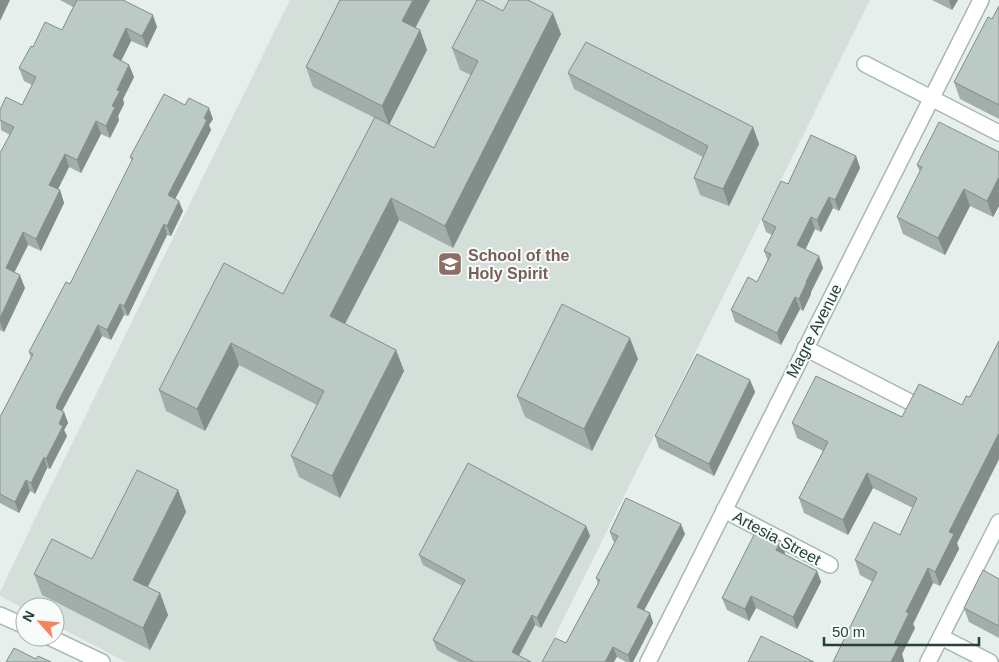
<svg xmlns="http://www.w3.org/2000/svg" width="999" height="662" font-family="Arial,sans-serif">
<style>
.built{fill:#d4dfda}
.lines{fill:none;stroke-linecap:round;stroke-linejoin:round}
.street-casing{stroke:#a8b8b2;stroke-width:18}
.secondary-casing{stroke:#a4bbb3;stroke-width:18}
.street{stroke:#fff;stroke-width:15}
.secondary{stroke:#fff;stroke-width:15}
.wall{fill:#a1aea9}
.shaded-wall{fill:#838d89}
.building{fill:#bbcac4;stroke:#838d89}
.labels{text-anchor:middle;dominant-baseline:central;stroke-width:4;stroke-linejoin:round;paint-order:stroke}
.education-label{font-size:16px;font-weight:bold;fill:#785e54;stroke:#f7fbf9;text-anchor:start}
.street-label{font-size:16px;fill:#24423a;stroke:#f7fbf9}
</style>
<rect width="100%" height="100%" fill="#e6efeb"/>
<polygon class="built" points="290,0 870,0 542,662 126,662 55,625 55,607 25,607 25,609 0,596 0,592 30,529"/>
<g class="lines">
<defs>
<g id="street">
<polyline points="865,64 999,133"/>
<polyline points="805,348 910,402"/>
<polyline points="724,510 830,565"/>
<polyline points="941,637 990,662"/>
<polyline points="648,662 981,0"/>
<polyline points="928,662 999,522"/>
</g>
<g id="secondary">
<polyline points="0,615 25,626"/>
<polyline points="49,637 102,662"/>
</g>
</defs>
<use href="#street" class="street-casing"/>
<use href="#secondary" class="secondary-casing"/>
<use href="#street" class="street"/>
<use href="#secondary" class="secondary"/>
</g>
<g class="wall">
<polygon points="60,0 123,0 157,27 147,48 131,41 121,61 129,65 134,77 123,99 124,104 118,116 119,120 110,138 101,134 81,173 69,167 58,189 60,190 64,203 41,251 28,245 14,273 25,288 4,332 0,330 0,153 10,135 1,130 0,110 22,105 32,85 24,81 19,68 33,47 62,30 73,7"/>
<polygon points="932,0 958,0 952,10"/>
<polygon points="999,6 999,119 960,99 954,82 992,19"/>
<polygon points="503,11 561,34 453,248 399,220 345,324 396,350 404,371 340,498 299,477 291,456 317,405 239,365 205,431 166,411 159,390 283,294 375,118 313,87 306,67 415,28 420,30 427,50 389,125 434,148 471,75 460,70 452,48"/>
<polygon points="568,73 753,127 759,144 729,206 700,195 694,178 703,157 574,89"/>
<polygon points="213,119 209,125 211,130 175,199 183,211 171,236 167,235 128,316 124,315 111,340 102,336 62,411 64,412 68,423 64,430 67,436 50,469 47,468 35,494 30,491 19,513 0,503 0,417 31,358 29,352 70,284 132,161 130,157"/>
<polygon points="999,152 999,206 993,217 970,206 945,255 903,234 897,217 920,172 917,165"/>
<polygon points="856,156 860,168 839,211 833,208 821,232 815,229 805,249 823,268 811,292 811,294 803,311 800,309 781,345 735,322 731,310 757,282 768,261 764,251 772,235 766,232 762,220 788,184"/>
<polygon points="999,341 999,459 957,543 959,549 940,586 933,583 913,624 915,628 902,654 904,661 904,662 833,662 873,582 860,575 855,560 900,535 913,508 873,488 848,535 804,513 799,498 823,451 797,438 792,423 902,417 962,405 970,397"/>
<polygon points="638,359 592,451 525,417 517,396"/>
<polygon points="750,380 755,392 714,476 659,448 655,436"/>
<polygon points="178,490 186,512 148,587 160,593 168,615 150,650 42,595 34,574 92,559"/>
<polygon points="586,526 590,536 541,628 535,625 519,656 531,662 459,662 437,650 433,640 462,586 423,565 419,555"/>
<polygon points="610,532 685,534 644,610 650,613 653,623 633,662 626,662 617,657 542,662 566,643 598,584 596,578 615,542 613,541"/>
<polygon points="781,541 785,553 784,554 817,571 821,582 797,629 756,608 749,621 727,610 722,598"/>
<polygon points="999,579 999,638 969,622 964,608"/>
</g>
<g class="shaded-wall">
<polygon points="0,0 10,0 0,21"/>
<polygon points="413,0 430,0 409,40 402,21"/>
<polygon points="949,0 958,0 952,10"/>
<polygon points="553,13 561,34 453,248 445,226"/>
<polygon points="153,15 157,27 147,48 142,36"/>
<polygon points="126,28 131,41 117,69 113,56"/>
<polygon points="420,30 427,50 389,125 382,106"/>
<polygon points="129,65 134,77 123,99 124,104 118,116 119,120 110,138 106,126 117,90"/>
<polygon points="209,108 213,119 209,125 211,130 172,205 168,195"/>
<polygon points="96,121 101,134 81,173 77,160"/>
<polygon points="753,127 759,144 729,206 723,189"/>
<polygon points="65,154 69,167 54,197 49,185"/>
<polygon points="856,156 860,168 839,211 835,200"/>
<polygon points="999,177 999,206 993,217 987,201"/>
<polygon points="964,189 970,206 945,255 938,238"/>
<polygon points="60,190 64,203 41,251 36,239"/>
<polygon points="829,197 833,208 821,232 817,220"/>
<polygon points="391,198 399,220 338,337 330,316"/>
<polygon points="179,201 183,211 171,236 167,226"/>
<polygon points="811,217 815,229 802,257 797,245"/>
<polygon points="164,224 167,235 128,316 124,306"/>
<polygon points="23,232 28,245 10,281 6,268"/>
<polygon points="819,256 823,268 811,292 811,294 803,311 799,299 806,282"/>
<polygon points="20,275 25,288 4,332 0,322 0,318"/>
<polygon points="795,297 800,309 781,345 777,333"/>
<polygon points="120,304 124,315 111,340 107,330"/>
<polygon points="98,325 102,336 61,413 56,408 58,402"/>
<polygon points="630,338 638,359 592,451 584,429"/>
<polygon points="231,343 239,365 205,431 197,409"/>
<polygon points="396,350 404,371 340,498 332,476"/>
<polygon points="750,380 755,392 714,476 709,464"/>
<polygon points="64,412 68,423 64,430 67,436 50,469 46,459 59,424"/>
<polygon points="999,433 999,459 957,543 959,549 940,586 935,572 949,532"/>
<polygon points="44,457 47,468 35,494 31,483"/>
<polygon points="867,473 873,488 848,535 843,520"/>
<polygon points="26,480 30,491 19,513 15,502"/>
<polygon points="178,490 186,512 140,601 133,580"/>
<polygon points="681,524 685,534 641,616 637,607"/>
<polygon points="586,526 590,536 541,628 537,618"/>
<polygon points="781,541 785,553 781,562 776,550"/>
<polygon points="928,568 933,583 913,624 915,628 902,654 904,661 904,662 891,662 894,644 906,612"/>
<polygon points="817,571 821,582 797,629 793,617"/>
<polygon points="160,593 168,615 150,650 143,628"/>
<polygon points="751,596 756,608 749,621 745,609"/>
<polygon points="650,613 653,623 633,662 630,662 628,655"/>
<polygon points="532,615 535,625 515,662 512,652"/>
<polygon points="613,647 617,657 614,662 605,662"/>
</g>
<g class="building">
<polygon points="77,0 123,0 153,15 142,36 126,28 113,56 129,65 117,90 120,91 112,106 115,107 106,126 96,121 77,160 65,154 49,185 60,190 36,239 23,232 6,268 20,275 0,318 0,153 14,127 0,120 0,110 6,97 22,105 36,77 19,68 31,46 33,47 45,22 62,30"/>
<polygon points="340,0 413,0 402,21 420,30 382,106 306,67"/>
<polygon points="477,0 482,0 503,11 509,0 528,0 553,13 445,226 391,198 330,316 396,350 332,476 291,456 324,391 231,343 197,409 159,390 224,263 283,294 375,117 434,148 478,61 452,48"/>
<polygon points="999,6 999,105 954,82 988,17 992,19"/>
<polygon points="586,42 753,127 723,189 694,178 708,146 568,73"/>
<polygon points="164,94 185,105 189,98 209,108 204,118 207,120 168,195 179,201 167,226 164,224 124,306 120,304 107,330 98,325 58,402 56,408 64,412 59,424 63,426 46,459 44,457 31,483 26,480 15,502 0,494 0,417 33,354 29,352 66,282 70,284 133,158 130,157"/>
<polygon points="939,122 999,152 999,177 987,201 964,189 938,238 897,217 922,167 917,165"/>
<polygon points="811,135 856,156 835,200 829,197 817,220 811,217 797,245 819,256 806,282 807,282 799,299 795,297 777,333 731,310 748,277 757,282 771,254 764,251 776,227 762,220 781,181 788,184"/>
<polygon points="562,304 630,338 584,429 517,396"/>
<polygon points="999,341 999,433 949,532 954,534 935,572 928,568 906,612 909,613 894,644 899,646 891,662 833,662 877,572 855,560 874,522 900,535 917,498 867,473 843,520 799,498 828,442 792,423 816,376 902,417 919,384 962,405 966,396 970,397"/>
<polygon points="697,354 750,380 709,464 655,436"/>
<polygon points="468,463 586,526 537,618 532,615 512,652 531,662 474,662 433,640 465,580 419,555"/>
<polygon points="137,470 178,490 133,580 160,593 143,628 34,574 52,539 92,559"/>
<polygon points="626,498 681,524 637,607 650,613 628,655 613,647 605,662 542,662 555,638 566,643 600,580 596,578 618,536 610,532"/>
<polygon points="757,529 781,541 776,550 817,571 793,617 751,596 745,609 722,598"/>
<polygon points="983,570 999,579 999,626 964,608"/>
<polygon points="761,636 814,662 748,662"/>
<polygon points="14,648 36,659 38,656 51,662 6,662"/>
</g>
<defs>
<symbol id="school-square" viewBox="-11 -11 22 22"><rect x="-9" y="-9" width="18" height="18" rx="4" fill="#8d6e63" stroke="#f7fbf9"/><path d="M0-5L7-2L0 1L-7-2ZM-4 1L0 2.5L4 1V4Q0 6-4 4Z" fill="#fff"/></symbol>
</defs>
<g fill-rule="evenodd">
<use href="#school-square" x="436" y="250" width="28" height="28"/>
</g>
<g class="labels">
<g class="education-label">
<text x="468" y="255">School of the<tspan x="468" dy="18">Holy Spirit</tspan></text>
</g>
<g class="street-label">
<text transform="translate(814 331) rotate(-63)">Magre Avenue</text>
<text transform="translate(777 538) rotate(28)">Artesia Street</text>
</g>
</g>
<g transform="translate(40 622) rotate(297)"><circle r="24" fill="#f7fbf9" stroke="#a3b1ad"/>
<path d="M0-4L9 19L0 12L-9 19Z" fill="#f4845f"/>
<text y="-8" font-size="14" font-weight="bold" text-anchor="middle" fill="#24423a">N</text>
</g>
<path d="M824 637v8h155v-8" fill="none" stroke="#24423a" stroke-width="2.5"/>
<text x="832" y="637" font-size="15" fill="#24423a" stroke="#f7fbf9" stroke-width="4" paint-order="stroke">50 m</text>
</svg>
